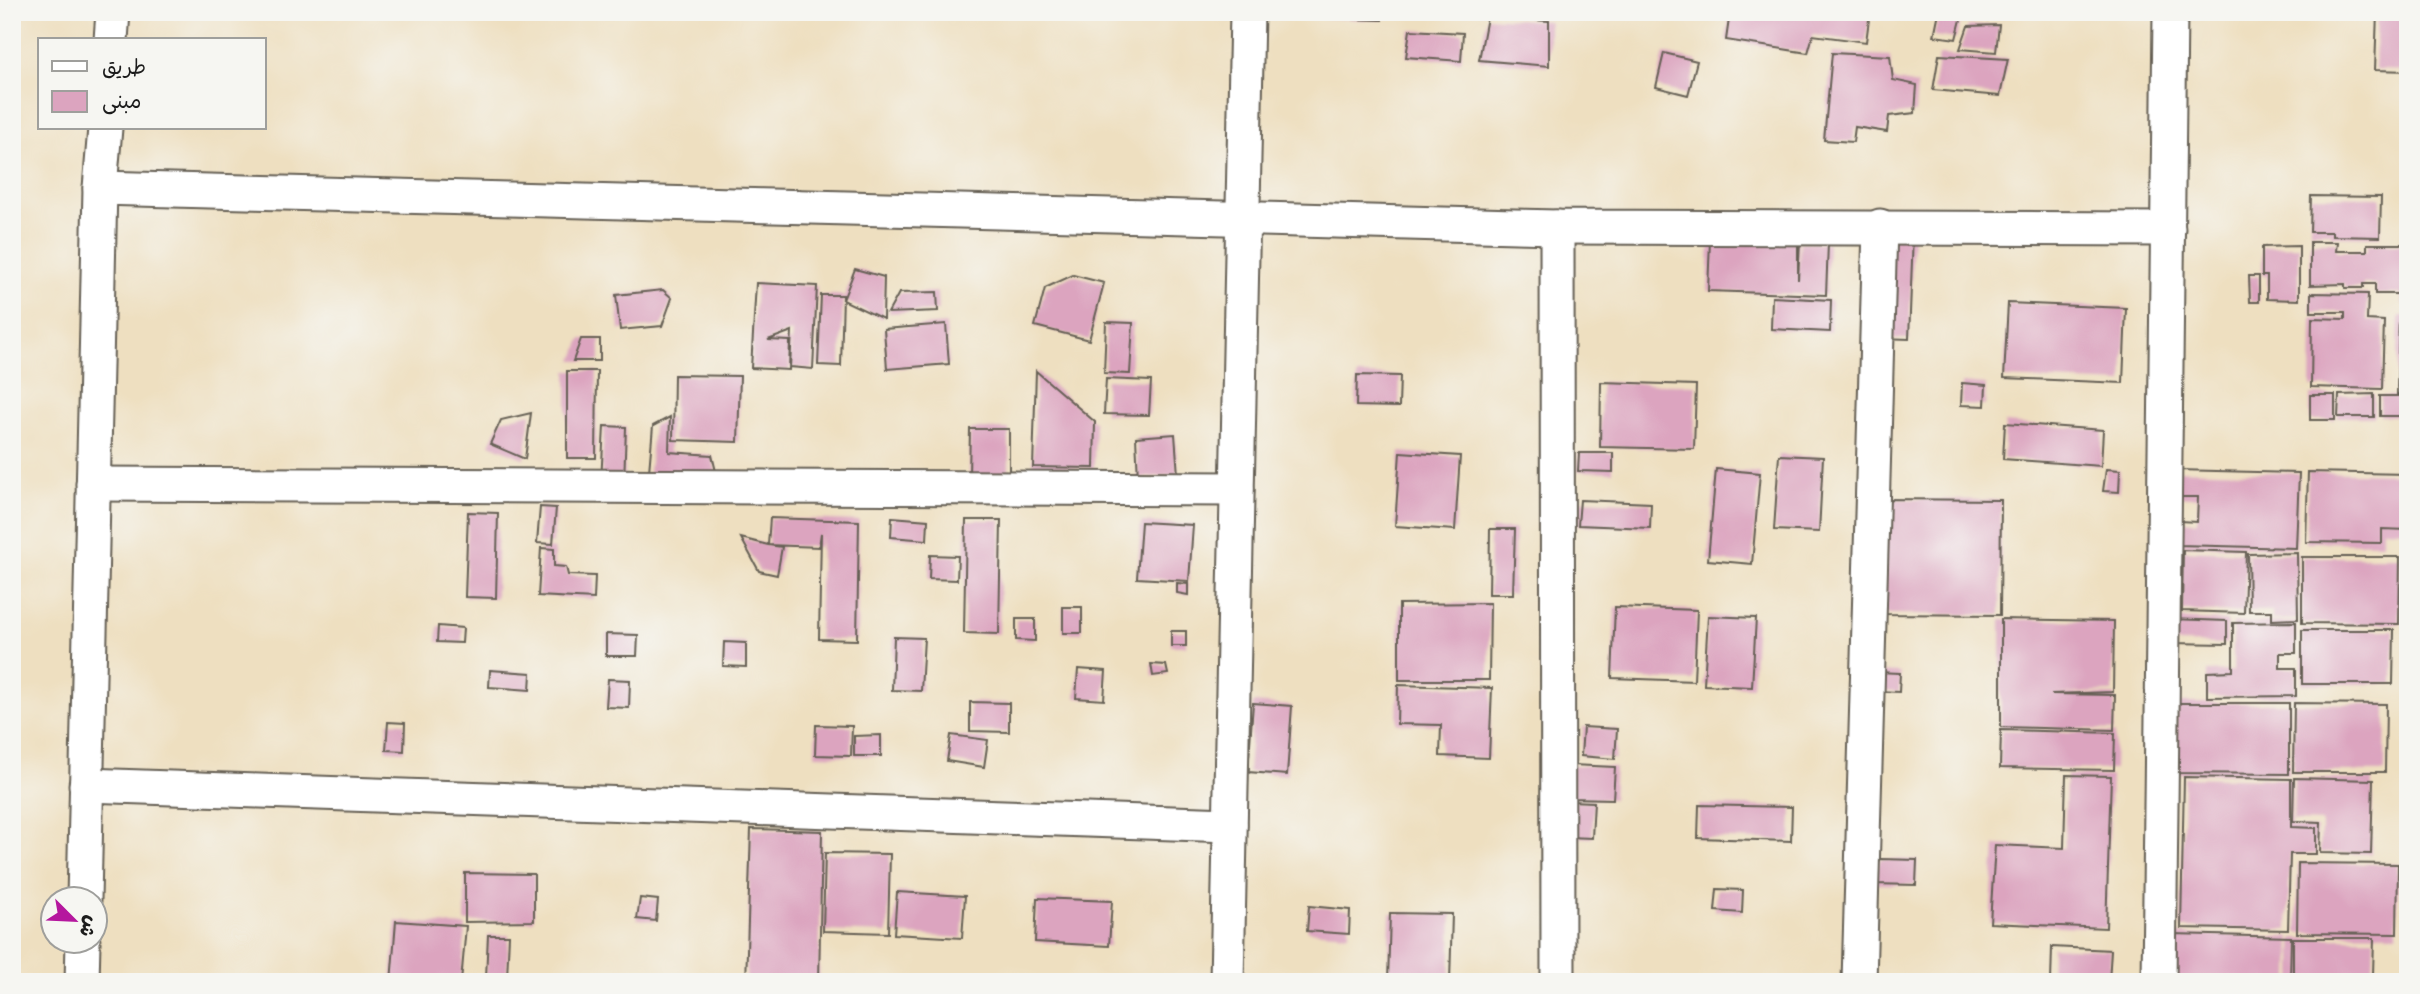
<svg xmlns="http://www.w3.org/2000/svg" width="2420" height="994" font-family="'Shantell Sans','Playpen Sans Arabic',sans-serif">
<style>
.building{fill:#dca4bf}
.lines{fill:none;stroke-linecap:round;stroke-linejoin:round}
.minor-casing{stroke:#666055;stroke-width:37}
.minor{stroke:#fff;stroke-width:33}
</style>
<rect width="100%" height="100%" fill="#f6f6f2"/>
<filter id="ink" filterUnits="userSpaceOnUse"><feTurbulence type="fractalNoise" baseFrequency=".0143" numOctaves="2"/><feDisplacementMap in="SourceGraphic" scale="14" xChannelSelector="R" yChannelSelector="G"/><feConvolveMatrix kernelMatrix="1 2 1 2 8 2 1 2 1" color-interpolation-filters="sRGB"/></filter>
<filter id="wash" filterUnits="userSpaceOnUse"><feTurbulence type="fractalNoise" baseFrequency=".00686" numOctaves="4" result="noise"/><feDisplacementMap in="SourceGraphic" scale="28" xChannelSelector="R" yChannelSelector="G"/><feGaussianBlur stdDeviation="1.57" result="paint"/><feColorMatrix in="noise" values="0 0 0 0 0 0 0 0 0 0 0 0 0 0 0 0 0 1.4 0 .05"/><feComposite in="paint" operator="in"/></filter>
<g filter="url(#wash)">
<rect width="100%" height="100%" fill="#eedfc0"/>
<g id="blocks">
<g class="building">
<polygon points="1319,12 1382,12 1382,20 1319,18"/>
<polygon points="1730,12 1870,12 1866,42 1813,35 1808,53 1726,40"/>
<polygon points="1939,12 1963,12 1956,39 1934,36"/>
<polygon points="1968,12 1988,12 1987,20"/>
<polygon points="2377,12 2408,12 2408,71 2375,70"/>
<polygon points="1487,17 1549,21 1549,66 1479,60"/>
<polygon points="1999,25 1996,52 1960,49 1968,26"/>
<polygon points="1410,30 1463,33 1461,61 1406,57"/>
<polygon points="1664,53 1697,61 1688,95 1656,87"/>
<polygon points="1832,53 1890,56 1893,80 1917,85 1915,113 1889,116 1887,132 1855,127 1853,142 1824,140"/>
<polygon points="1939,55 2008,59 2000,96 1933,90"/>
<polygon points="2311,196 2381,197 2380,237 2332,236 2332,232 2310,232"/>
<polygon points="1886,234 1913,234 1909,339 1882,338"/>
<polygon points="1710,240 1798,241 1798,280 1800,242 1828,243 1826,295 1708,291"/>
<polygon points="2310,242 2337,242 2336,251 2367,251 2367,244 2408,244 2408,305 2402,305 2401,294 2375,294 2375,284 2363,284 2363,288 2345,288 2345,284 2310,285"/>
<polygon points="2299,246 2299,300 2267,299 2267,276 2262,276 2262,247"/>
<polygon points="855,269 884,277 883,319 843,300"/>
<polygon points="1073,275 1104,283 1089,340 1035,326 1045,288"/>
<polygon points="2249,276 2259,276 2259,302 2250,302"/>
<polygon points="756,283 817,286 813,369 790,367 792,331 768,340 790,341 789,370 751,368"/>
<polygon points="663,290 672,298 662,326 620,330 616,295"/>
<polygon points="937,292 938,311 888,313 899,293"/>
<polygon points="2311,293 2368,294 2367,320 2384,321 2382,389 2311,387 2312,318 2345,319 2345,312 2311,312"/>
<polygon points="821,295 843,295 841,366 818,365"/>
<polygon points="1772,297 1831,300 1830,332 1771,329"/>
<polygon points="2008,303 2126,308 2123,383 2004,378"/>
<polygon points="2399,316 2408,316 2408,394 2397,394"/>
<polygon points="1106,322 1133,323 1130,374 1104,373"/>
<polygon points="946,324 949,364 887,369 884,329"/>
<polygon points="581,339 600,339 600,361 573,361"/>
<polygon points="567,371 597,371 596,458 567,458"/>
<polygon points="1036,371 1095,422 1094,468 1033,467"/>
<polygon points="674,375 740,376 738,442 673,440"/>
<polygon points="1357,375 1400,376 1399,407 1356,406"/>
<polygon points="1106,379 1151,381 1149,415 1104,414"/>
<polygon points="1601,382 1696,385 1694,449 1600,447"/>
<polygon points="1962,383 1986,385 1985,406 1961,405"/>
<polygon points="2374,394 2374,417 2338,417 2339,395"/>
<rect x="2310" y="395" width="25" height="25"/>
<rect x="2380" y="396" width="28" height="20"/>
<polygon points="531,413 525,459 490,444 501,420"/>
<polygon points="670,417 669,452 712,455 719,484 648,483 653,426"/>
<polygon points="2005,423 2103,430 2101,466 2003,459"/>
<polygon points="604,426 626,427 624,483 601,482"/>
<polygon points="970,429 1009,429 1009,477 969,476"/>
<polygon points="1175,434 1178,475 1138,478 1136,437"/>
<polygon points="1400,452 1460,456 1455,530 1395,526"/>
<polygon points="1579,453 1613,453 1613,472 1578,471"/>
<polygon points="1779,455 1823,457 1819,532 1774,530"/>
<polygon points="1716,469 1760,473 1752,564 1708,560"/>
<polygon points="2106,469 2120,470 2119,492 2103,491"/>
<polygon points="2177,470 2299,473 2296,548 2178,545 2179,521 2197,522 2198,497 2177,497"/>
<polygon points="2308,472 2408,474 2408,530 2382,529 2382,543 2306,542"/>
<polygon points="1882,499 2001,500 2000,615 1881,614"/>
<polygon points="1580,500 1651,503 1650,528 1578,525"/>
<polygon points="540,507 556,508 553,544 537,543"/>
<polygon points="468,512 498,513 496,598 465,597"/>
<polygon points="892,517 928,520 927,540 891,537"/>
<polygon points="770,518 859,521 857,640 819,639 821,533 819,547 768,545 782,547 777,575 759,571 741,538 768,545"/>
<polygon points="966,520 1001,520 999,634 964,633"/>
<polygon points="1141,522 1193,525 1189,581 1137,578"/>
<polygon points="1490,529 1515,529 1513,594 1489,594"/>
<polygon points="541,548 554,549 554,566 566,567 568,575 595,576 594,599 538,596"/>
<polygon points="2183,550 2246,552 2244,613 2182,611"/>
<polygon points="2297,553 2298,619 2272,620 2272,611 2249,611 2248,554"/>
<polygon points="930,555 958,556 957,580 929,579"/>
<polygon points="2302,557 2400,557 2399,624 2302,623"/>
<polygon points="1177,583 1188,584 1188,595 1177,593"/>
<polygon points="1490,603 1489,680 1399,680 1399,604"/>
<rect x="1063" y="607" width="19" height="26"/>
<polygon points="1615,607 1697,610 1694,681 1612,678"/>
<polygon points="1708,616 1756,618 1752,687 1704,685"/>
<polygon points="1016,619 1035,619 1035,641 1016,640"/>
<polygon points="2001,619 2114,621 2113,692 2051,694 2115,695 2114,730 2001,727"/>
<polygon points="2171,619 2227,621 2227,644 2170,643"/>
<polygon points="2296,622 2296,653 2280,653 2280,668 2296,668 2296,696 2207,697 2207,672 2233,671 2233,623"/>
<polygon points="438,626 463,628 462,643 437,642"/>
<polygon points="2302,630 2394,630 2393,684 2302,684"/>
<rect x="1171" y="631" width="15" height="15"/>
<polygon points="606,634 638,635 637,656 606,656"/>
<polygon points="894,637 924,638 921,691 892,690"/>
<polygon points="724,642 746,643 746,667 723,666"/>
<polygon points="1151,664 1166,665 1168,674 1153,676"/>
<polygon points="1078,669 1106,671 1104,700 1076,698"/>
<polygon points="490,670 531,673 530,690 489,687"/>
<polygon points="1876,672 1900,673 1899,692 1876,691"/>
<polygon points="608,679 630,680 629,708 606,707"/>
<polygon points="1398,685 1492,688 1489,758 1440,756 1441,725 1397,724"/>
<polygon points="970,702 1009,703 1009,732 970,731"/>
<polygon points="1253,703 1292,706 1287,775 1248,772"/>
<polygon points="2176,703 2289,703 2289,774 2176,773"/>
<polygon points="2294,703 2386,704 2385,772 2293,772"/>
<polygon points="388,722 405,723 404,751 386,750"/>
<polygon points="816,725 852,726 851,756 815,755"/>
<polygon points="1583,727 1617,729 1615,759 1581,756"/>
<polygon points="2001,730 2115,733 2114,770 2000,768"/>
<polygon points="881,735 881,756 854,756 854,736"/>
<polygon points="951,735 988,740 984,767 947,761"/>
<polygon points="1571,765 1615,767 1613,799 1569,798"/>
<polygon points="2066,775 2111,776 2106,928 1990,923 1995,845 2064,848"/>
<polygon points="2184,777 2291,779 2291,827 2316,828 2316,854 2290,854 2288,930 2181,928"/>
<polygon points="2294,778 2373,780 2371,854 2320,853 2321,822 2293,821"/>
<polygon points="1569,801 1594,802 1592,838 1568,837"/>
<polygon points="1699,805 1792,807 1791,841 1698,838"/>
<polygon points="751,829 822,831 819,982 746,982"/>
<polygon points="825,853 890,854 888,933 823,931"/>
<polygon points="1880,859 1917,860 1916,885 1873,884"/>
<polygon points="2298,863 2398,864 2397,934 2297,933"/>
<polygon points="465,873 534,874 534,921 465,922"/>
<polygon points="1717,889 1743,890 1742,913 1715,911"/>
<polygon points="897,892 965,896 962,938 894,934"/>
<polygon points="640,898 658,900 656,921 637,919"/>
<polygon points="1037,898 1112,901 1109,946 1035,942"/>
<polygon points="1309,906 1350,910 1349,934 1307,931"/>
<polygon points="1390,913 1452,914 1450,982 1388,982"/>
<polygon points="396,921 466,926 461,982 391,982"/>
<polygon points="2172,934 2291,937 2290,982 2171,982"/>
<polygon points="488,935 509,935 507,978 486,977"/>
<polygon points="2293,938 2374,938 2373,975 2383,974 2383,982 2293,982"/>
<polygon points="2052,947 2111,950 2109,982 2051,982"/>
</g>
</g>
</g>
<g filter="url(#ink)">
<use href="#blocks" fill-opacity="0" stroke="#666055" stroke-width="2"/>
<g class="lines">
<defs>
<g id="minor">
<polyline points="111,40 113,12"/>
<polyline points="100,188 1557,227 2168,229"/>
<polyline points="1557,227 1558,982"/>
<polyline points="93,484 1237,489"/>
<polyline points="86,785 1230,825"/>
<polyline points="84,900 100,188 105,128"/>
<polyline points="82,982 83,942"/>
<polyline points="1227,982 1247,12"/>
<polyline points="1859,982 1880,226"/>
<polyline points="2159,982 2170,12"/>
</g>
</defs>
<use href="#minor" class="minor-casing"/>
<use href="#minor" class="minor"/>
</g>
</g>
<rect width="2420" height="994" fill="none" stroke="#f6f6f2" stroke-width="42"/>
<rect x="38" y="38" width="228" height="91" fill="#f6f6f2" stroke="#9f9f9c" stroke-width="2"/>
<rect x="52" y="61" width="35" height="10" fill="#ffffff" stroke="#9f9f9c" stroke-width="2"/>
<text x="102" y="74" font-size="21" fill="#1c1c1c">طريق</text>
<rect x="52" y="91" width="35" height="21" fill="#dca4bf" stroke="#9f9f9c" stroke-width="2"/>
<text x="102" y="108" font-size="21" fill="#1c1c1c">مبنى</text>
<g transform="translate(74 920) rotate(114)"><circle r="33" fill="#f6f6f2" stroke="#9f9f9c" stroke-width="2"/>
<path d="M0-5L12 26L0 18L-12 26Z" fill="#b5179e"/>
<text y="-10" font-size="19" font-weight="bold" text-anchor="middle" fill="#1c1c1c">ش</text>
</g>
</svg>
